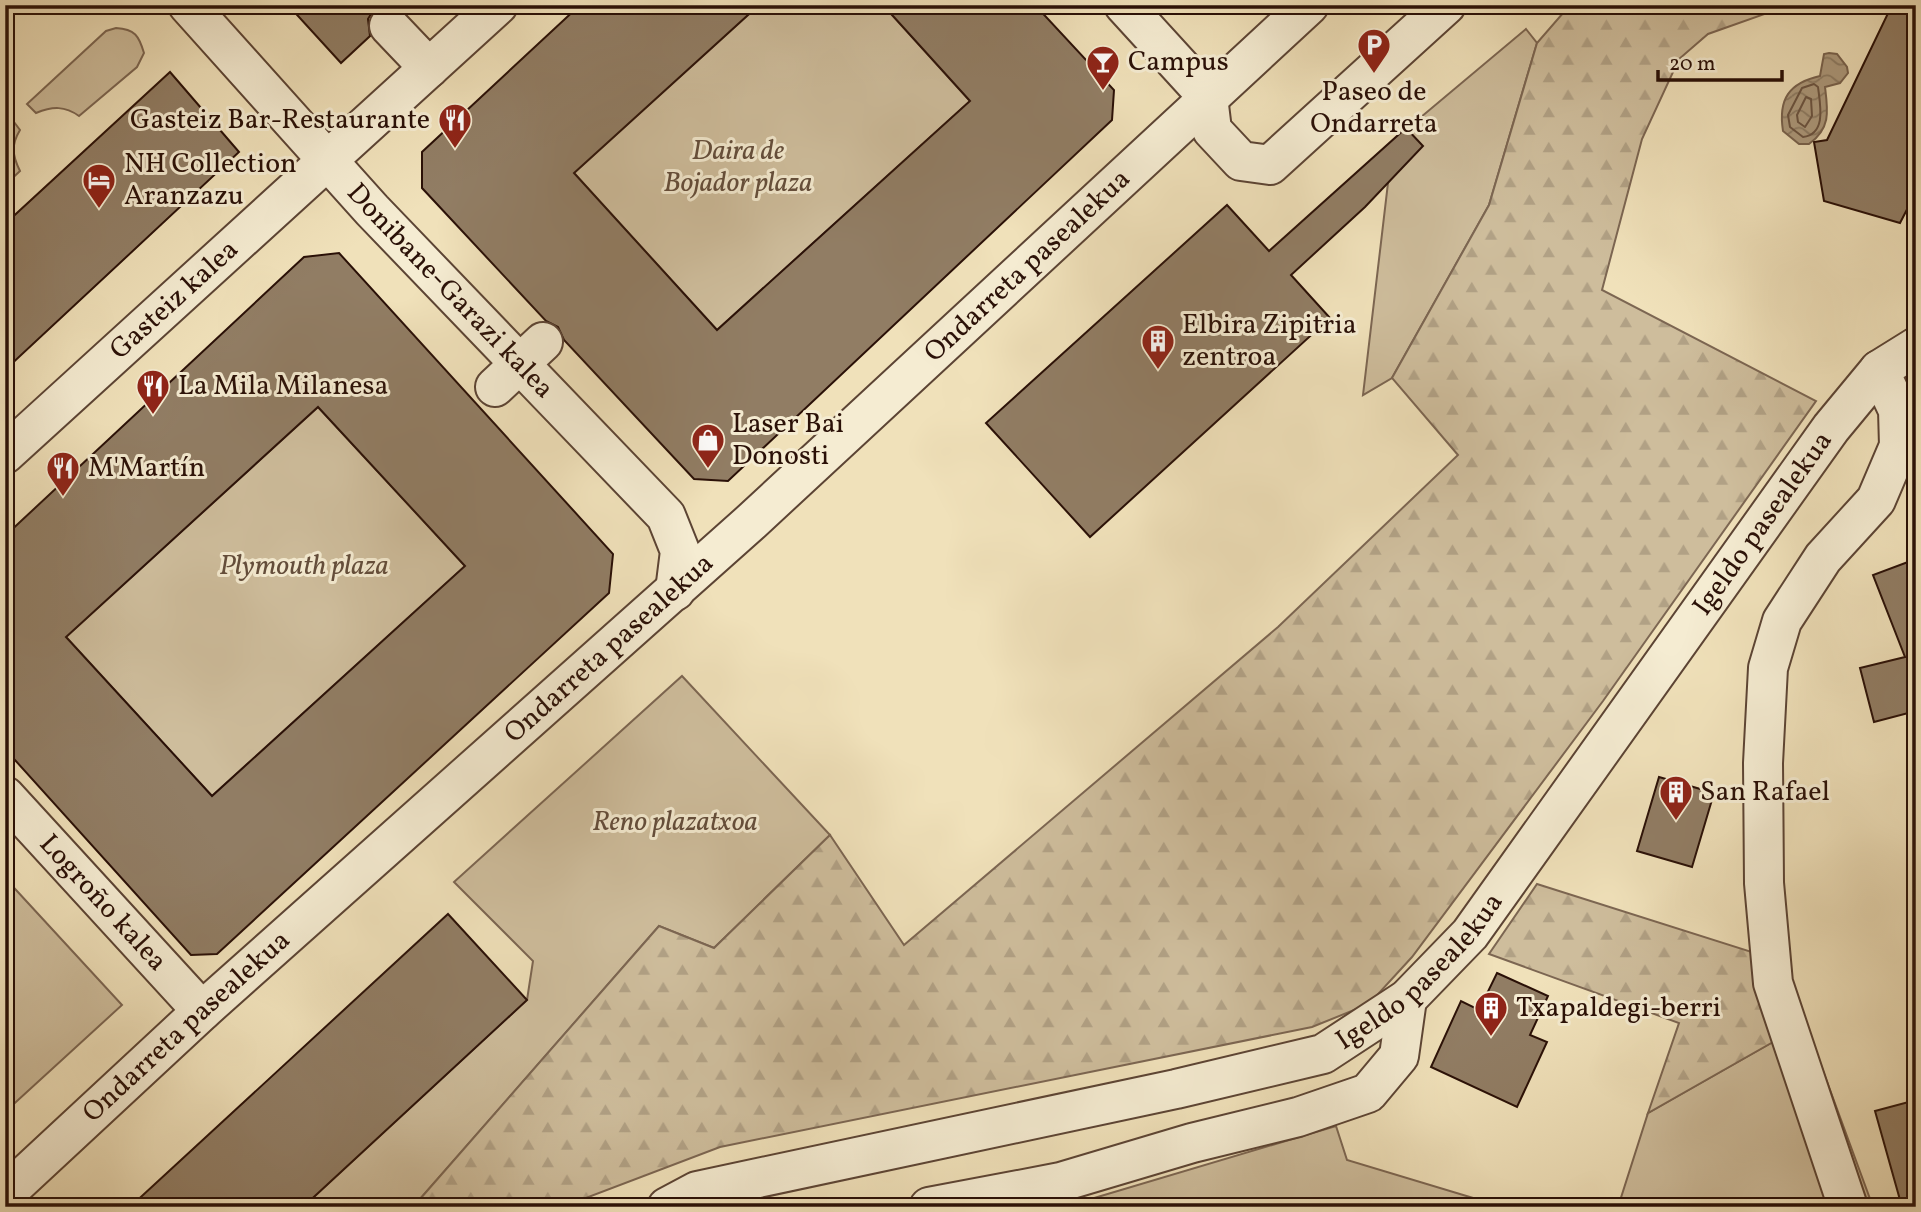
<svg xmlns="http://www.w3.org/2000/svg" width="1921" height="1212" font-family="Vollkorn,serif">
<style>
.green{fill:#cebd9c;stroke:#7c6652;stroke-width:2}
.forest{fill:url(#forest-firs);stroke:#7c6652;stroke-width:2}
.water{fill:url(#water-waves);stroke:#79634e;stroke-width:2}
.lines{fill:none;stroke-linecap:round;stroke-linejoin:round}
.shore{stroke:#6c5542;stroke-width:2}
.building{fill:#917d64;stroke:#2a1007;stroke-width:2;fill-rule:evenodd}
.minor-casing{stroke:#5c4434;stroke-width:42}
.minor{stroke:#f5ecd2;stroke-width:38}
.labels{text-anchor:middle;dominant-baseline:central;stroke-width:6;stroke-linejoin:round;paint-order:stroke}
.poi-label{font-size:28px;fill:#2a1007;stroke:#f5ecd2;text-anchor:start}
.park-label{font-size:28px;font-style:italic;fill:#634d3b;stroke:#f5ecd2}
.street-label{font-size:28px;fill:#2a1007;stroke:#f5ecd2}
</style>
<defs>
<pattern id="forest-firs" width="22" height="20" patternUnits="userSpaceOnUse" patternTransform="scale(1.75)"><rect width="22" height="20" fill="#cebd9c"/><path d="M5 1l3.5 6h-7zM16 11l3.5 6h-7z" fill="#b1a185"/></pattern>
<pattern id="water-waves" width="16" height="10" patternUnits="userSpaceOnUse" patternTransform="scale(1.75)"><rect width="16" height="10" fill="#ad9a7d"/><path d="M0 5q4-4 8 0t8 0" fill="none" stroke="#8d7c64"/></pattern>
</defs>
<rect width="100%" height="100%" fill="#f0e1ba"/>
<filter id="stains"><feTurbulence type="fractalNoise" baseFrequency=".00286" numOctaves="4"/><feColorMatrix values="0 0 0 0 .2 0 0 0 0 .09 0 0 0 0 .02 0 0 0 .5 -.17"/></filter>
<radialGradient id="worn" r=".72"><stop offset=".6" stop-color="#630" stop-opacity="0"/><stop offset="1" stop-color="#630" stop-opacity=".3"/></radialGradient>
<g class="green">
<polygon points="759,5 883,5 970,101 717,330 574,173"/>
<path d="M 116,28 C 135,29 139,36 144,53 L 137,67 L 79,116 C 65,106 53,106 36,113 L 27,104 L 106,31 Z"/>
<polygon points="1526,29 1537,43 1489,205 1392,378 1363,395 1388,183 1396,138"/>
<path d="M 11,118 L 20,130 C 11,145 12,155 20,171 L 5,185 L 5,124 Z"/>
<polygon points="318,407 465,566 212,796 66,637"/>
<polygon points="682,676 830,835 714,948 659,926 413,1207 303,1207 527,1000 533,961 454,882"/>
<polygon points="5,878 122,1005 5,1112"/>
<polygon points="1783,962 1873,1207 1618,1207 1648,1113 1773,1042"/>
<polygon points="1336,1126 1347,1160 1503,1207 1064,1207"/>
</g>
<g class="forest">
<polygon points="1570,5 1790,5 1708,34 1679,59 1642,139 1602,290 1816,401 1603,701 1412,957 1369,1004 1312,1027 720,1147 583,1199 579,1207 413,1207 659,926 714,948 830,835 904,945 1278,627 1458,455 1392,378 1489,205 1537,43"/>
<polygon points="1537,884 1783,962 1773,1042 1648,1113 1679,1023 1489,954"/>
</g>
<path class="water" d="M 1829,53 L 1837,54 L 1847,67 L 1848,73 L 1840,83 L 1825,87 C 1828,111 1831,128 1809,144 L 1799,144 L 1783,131 C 1778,99 1789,83 1820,76 L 1824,54 Z"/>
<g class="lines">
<g class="shore">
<path d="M 1814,84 L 1818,87 C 1820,104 1827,134 1803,137 L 1790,127 L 1788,115 L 1802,88 Z"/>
<polygon points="1806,97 1811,99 1812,116 1805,127 1798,122 1797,115"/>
</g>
</g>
<g class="building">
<polygon points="288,5 383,5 373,11 368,19 370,36 341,63"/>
<polygon points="580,5 759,5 574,173 717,330 970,101 883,5 1035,5 1114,90 1112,120 728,481 694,479 564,340 558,327 546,321 422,188 422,152"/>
<polygon points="1892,5 1916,5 1916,192 1900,223 1824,201 1814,142 1827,140"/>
<polygon points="170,72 239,152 5,370 5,224"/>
<polygon points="1406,128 1423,146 1365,207 1291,275 1330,318 1090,537 986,423 1227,205 1269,251"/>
<path d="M 339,253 L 613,554 L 609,593 L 217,954 L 191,955 L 5,749 L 5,536 L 304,257 ZM 318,407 L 465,566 L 212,796 L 66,637 Z"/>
<polygon points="1916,559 1916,711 1874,722 1860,668 1905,657 1873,575"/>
<polygon points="1659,777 1714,793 1692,867 1637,851"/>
<polygon points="448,914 527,1000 303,1207 130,1207"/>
<polygon points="1497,973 1548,996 1530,1035 1547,1042 1517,1107 1431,1067 1461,1001 1479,1010"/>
<polygon points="1916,1100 1916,1207 1902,1207 1875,1111"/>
</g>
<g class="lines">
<defs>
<g id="minor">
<path id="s1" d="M 188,5 L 372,210 L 666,516 L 680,551 L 675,591"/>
<polyline points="1124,5 1208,97 1212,130 1241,161 1270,165 1446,5"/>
<polyline points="389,26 429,68"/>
<polyline points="495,387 543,342"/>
<path id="s2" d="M 5,454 L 498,5"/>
<path id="s3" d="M 5,796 L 202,1011"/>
<path id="s4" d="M 5,1194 L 202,1011 L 752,521 L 1309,5"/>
<path id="s5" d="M 667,1207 L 697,1191 L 1176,1089 L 1323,1054 L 1407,999 L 1470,934 L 1831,428 L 1879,370 L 1916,347"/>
<polyline points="929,1207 1061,1182 1192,1143 1298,1117 1368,1093 1399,1056 1407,999"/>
<polyline points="1848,1207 1773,983 1764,883 1763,763 1768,668 1782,621 1823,558 1876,500 1899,446 1898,410 1879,370"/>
</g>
</defs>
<use href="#minor" class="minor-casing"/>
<use href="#minor" class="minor"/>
</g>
<defs>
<symbol id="parking-pin" viewBox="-11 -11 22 30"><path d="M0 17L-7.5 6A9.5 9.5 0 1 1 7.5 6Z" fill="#8f2418" stroke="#f5ecd2"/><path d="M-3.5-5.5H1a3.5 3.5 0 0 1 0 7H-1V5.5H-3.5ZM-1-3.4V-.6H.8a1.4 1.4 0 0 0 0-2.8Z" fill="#fff"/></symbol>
<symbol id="bar-pin" viewBox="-11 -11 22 30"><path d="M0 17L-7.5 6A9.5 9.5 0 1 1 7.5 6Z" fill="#8f2418" stroke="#f5ecd2"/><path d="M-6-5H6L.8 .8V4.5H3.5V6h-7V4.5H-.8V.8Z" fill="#fff"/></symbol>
<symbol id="restaurant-pin" viewBox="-11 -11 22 30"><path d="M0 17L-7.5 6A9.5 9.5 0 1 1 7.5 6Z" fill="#8f2418" stroke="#f5ecd2"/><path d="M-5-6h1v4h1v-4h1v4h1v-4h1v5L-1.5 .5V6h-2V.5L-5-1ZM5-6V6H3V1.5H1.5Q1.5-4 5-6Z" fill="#fff"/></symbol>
<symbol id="hotel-pin" viewBox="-11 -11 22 30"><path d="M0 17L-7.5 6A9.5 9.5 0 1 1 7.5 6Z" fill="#8f2418" stroke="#f5ecd2"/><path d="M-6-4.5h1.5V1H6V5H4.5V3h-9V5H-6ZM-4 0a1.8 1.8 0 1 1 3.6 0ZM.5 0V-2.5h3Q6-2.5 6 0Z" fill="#fff"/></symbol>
<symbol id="building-pin" viewBox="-11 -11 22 30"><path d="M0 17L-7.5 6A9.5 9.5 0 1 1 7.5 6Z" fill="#8f2418" stroke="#f5ecd2"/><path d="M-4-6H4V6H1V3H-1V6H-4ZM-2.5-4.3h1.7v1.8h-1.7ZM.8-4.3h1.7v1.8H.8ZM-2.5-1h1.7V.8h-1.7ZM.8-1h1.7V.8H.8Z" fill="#fff"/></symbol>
<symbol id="shop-pin" viewBox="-11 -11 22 30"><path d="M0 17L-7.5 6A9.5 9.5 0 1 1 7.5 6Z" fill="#8f2418" stroke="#f5ecd2"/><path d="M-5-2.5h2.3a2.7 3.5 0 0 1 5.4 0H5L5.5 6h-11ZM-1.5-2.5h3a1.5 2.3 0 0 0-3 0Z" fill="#fff"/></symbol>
</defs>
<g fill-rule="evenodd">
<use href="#parking-pin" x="1355" y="26" width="38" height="52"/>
<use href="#bar-pin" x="1084" y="43" width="38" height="52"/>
<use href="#restaurant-pin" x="436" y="101" width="38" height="52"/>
<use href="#hotel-pin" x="80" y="161" width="38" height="52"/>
<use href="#building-pin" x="1139" y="322" width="38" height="52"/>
<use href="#restaurant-pin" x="134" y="367" width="38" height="52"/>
<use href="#shop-pin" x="689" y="421" width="38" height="52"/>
<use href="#restaurant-pin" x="44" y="449" width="38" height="52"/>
<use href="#building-pin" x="1657" y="773" width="38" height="52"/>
<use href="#building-pin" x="1472" y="989" width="38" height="52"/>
</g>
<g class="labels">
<g class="poi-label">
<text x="1128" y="62">Campus</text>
<text x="1374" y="92" text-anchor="middle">Paseo de<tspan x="1374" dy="32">Ondarreta</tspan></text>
<text x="430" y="120" text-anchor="end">Gasteiz Bar-Restaurante</text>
<text x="124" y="164">NH Collection<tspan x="124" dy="32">Aranzazu</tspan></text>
<text x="1182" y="325">Elbira Zipitria<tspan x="1182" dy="32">zentroa</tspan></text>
<text x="178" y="386">La Mila Milanesa</text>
<text x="732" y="424">Laser Bai<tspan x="732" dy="32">Donosti</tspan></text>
<text x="88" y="468">M'Martín</text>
<text x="1700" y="792">San Rafael</text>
<text x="1516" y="1008">Txapaldegi-berri</text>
</g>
<g class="park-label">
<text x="738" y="151">Daira de<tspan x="738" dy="32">Bojador plaza</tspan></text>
<text x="304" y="566">Plymouth plaza</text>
<text x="675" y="822">Reno plazatxoa</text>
</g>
<g class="street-label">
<text stroke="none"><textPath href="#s4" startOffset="1381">Ondarreta pasealekua</textPath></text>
<text stroke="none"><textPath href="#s1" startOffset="388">Donibane-Garazi kalea</textPath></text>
<text stroke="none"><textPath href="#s2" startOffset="229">Gasteiz kalea</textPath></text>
<text stroke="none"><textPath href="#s5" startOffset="1370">Igeldo pasealekua</textPath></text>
<text stroke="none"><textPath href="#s4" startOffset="814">Ondarreta pasealekua</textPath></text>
<text stroke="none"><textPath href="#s3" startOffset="145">Logroño kalea</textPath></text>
<text stroke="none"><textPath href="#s5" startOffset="803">Igeldo pasealekua</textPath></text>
<text stroke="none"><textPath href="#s4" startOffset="247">Ondarreta pasealekua</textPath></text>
</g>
</g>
<rect width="1921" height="1212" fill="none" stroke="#f0e1ba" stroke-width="28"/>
<rect x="7" y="7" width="1907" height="1198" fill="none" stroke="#2a1007" stroke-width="3.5"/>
<rect x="14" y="14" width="1893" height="1184" fill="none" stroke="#2a1007" stroke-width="2"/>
<path d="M1658 70v10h124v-10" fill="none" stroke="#2a1007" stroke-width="3.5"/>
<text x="1669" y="70" font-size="21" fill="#2a1007" stroke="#f5ecd2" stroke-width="5" paint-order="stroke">20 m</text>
<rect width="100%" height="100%" filter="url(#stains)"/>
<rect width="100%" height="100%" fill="url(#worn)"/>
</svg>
